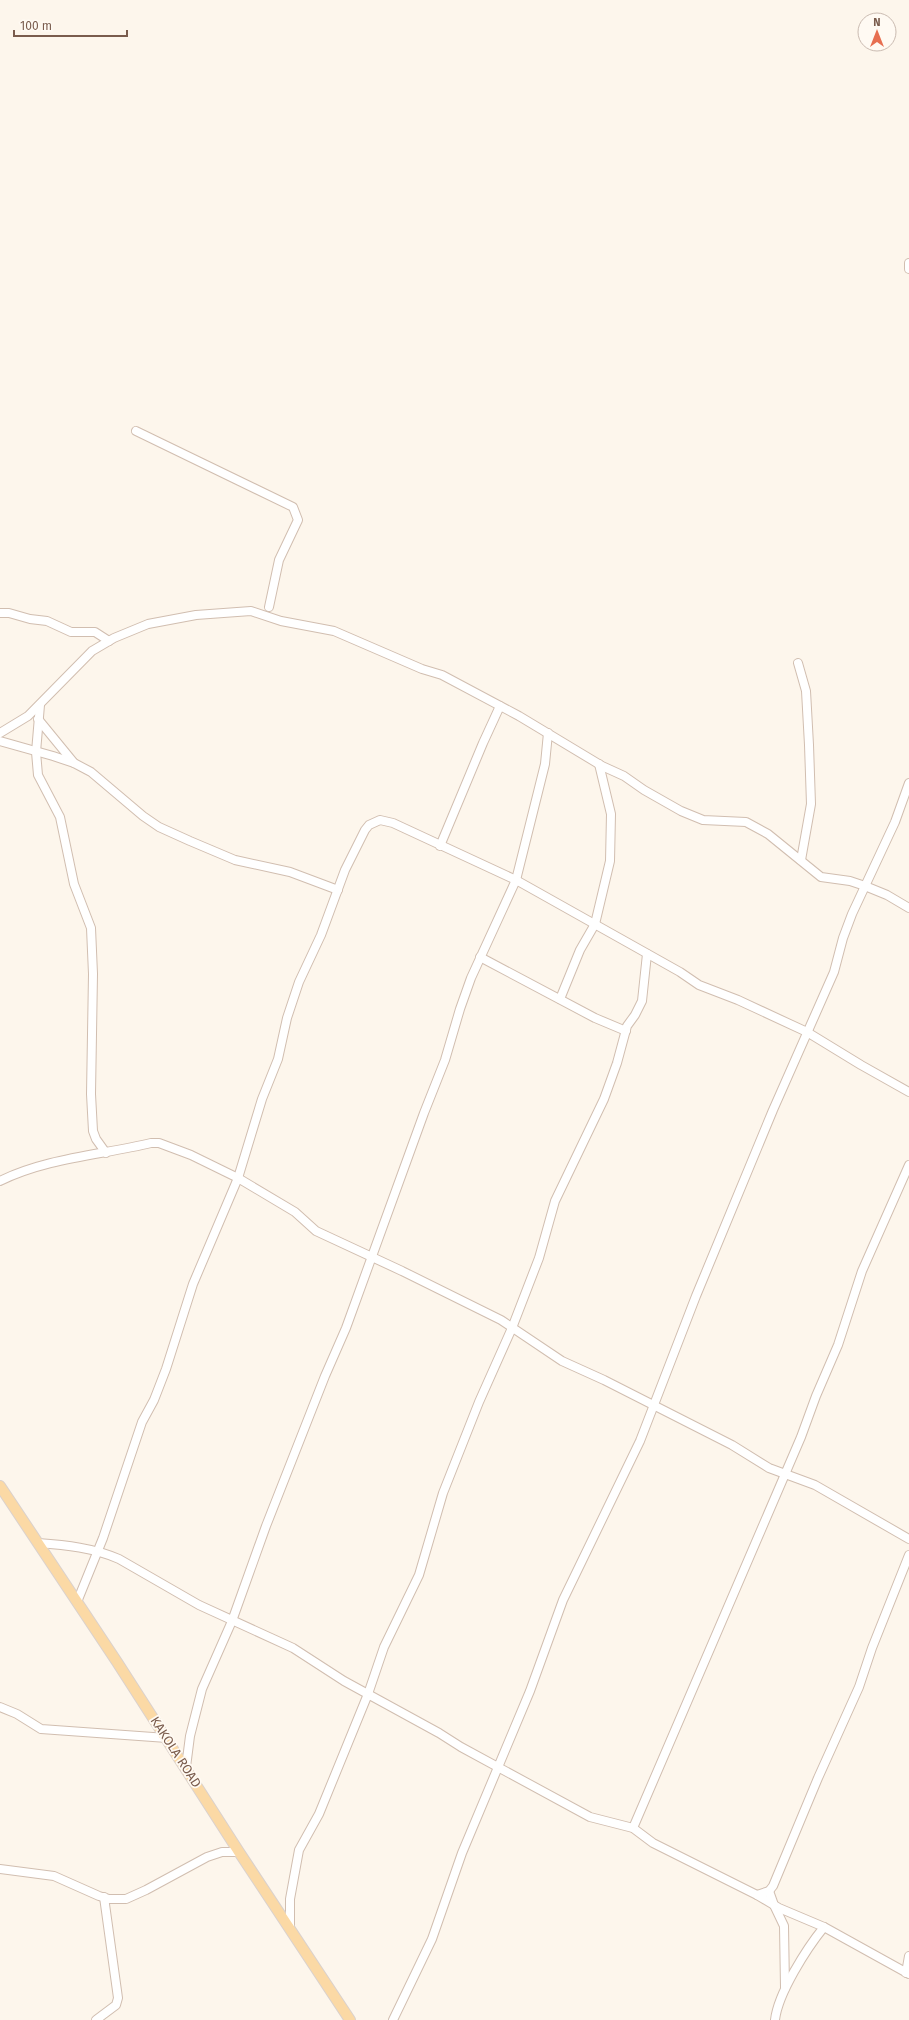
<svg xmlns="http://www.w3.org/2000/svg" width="909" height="2020" font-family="'Fira Sans',sans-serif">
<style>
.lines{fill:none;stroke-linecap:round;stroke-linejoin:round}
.minor-casing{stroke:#d1beb0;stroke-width:10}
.major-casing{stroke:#dad1cd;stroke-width:12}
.minor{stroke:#fff;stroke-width:8}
.major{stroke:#fbd9a5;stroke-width:10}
.labels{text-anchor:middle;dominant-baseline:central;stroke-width:3.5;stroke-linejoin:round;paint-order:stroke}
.street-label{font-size:13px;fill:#7a5c4d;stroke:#fffaf3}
</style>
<rect width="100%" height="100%" fill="#fdf6ec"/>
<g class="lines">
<defs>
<g id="minor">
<polyline points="909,263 909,269"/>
<polyline points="136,431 293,507 298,520 279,560 269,607"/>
<polyline points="0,613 9,613 30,619 47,621 71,632 95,632 109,641"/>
<polyline points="798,663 806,691 809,745 811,804 801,860"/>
<polyline points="40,705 36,752 38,775 60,817 74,884 91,928 93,974 91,1094 93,1131 96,1139 106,1153"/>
<polyline points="38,719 74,763"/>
<polyline points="0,733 28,716 92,651 114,638 148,624 196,615 251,611 281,621 334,631 422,669 442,675 519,716 602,766 624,776 644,790 681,811 703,820 746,822 768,834 821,877 850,881 865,886 887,895 909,908"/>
<polyline points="0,741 53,756 74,763 91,772 143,816 159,827 190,841 235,860 290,872 338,890"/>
<polyline points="440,846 483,743 500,706"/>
<polyline points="480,957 595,1018 626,1031"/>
<polyline points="560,999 580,950 595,924 610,861 611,814 599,764"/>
<path d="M 0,1181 C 47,1158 101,1155 151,1143 L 159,1143 L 191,1155 L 238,1178 L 295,1212 L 316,1231 L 402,1271 L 501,1320 L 562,1361 L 604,1380 L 732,1445 L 769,1468 L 815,1485 L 909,1539"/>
<path d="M 38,1543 C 66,1545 94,1548 119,1559 L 199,1605 L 293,1648 L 344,1681 L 439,1733 L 461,1747 L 590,1817 L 633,1828 L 653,1843 L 757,1895 L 779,1908 L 824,1927 L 909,1974"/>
<polyline points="77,1602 103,1538 142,1422 154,1400 166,1369 193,1284 238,1178 262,1099 278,1059 287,1018 299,982 321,935 345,870 365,830 369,825 380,820 393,823 516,880 680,972 699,985 738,1000 807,1032 861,1065 909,1092"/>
<polyline points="0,1707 17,1714 41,1729 167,1738"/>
<polyline points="186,1767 190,1736 202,1689 232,1621 266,1526 325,1376 346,1328 424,1113 445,1060 460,1009 471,978 516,880 545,764 548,733"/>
<polyline points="633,1828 801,1437 816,1396 838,1345 862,1271 909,1165"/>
<polyline points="0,1869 54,1876 99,1896 109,1899 126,1899 146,1890 207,1857 222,1852 239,1852"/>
<polyline points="769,1891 774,1905 784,1926 785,1988"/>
<polyline points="757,1895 769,1891 773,1886 818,1778 859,1687 872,1648 909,1555"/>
<polyline points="290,1927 290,1899 299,1850 319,1814 368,1694 384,1647 419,1575 443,1493 479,1402 512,1328 539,1258 555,1201 604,1099 617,1063 627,1026 635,1015 642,1001 647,954"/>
<polyline points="906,1973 909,1956"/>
<polyline points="96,2020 116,2005 118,1998 104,1897"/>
<polyline points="393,2020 432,1939 462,1853 530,1691 563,1600 640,1441 696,1296 773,1110 834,972 843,938 852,914 895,822 909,783"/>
<path d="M 775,2020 C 778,1993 807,1948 824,1927"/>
</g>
<polyline id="major" points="0,1486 117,1662 239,1852 350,2020"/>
</defs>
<use href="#minor" class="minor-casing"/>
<use href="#major" class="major-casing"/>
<use href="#minor" class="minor"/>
<use href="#major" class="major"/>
</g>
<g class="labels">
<g class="street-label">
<text transform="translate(176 1752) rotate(57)">KAKOLA ROAD</text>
</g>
</g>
<g transform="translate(877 32)"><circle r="19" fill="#fffaf3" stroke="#cabbb1"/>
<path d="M0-3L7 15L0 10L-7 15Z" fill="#e76f51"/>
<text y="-6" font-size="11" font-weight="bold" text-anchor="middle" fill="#7a5c4d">N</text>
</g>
<path d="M14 30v6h113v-6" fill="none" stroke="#7a5c4d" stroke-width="2"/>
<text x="20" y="30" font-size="12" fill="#7a5c4d" stroke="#fffaf3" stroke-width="3" paint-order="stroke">100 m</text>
</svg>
